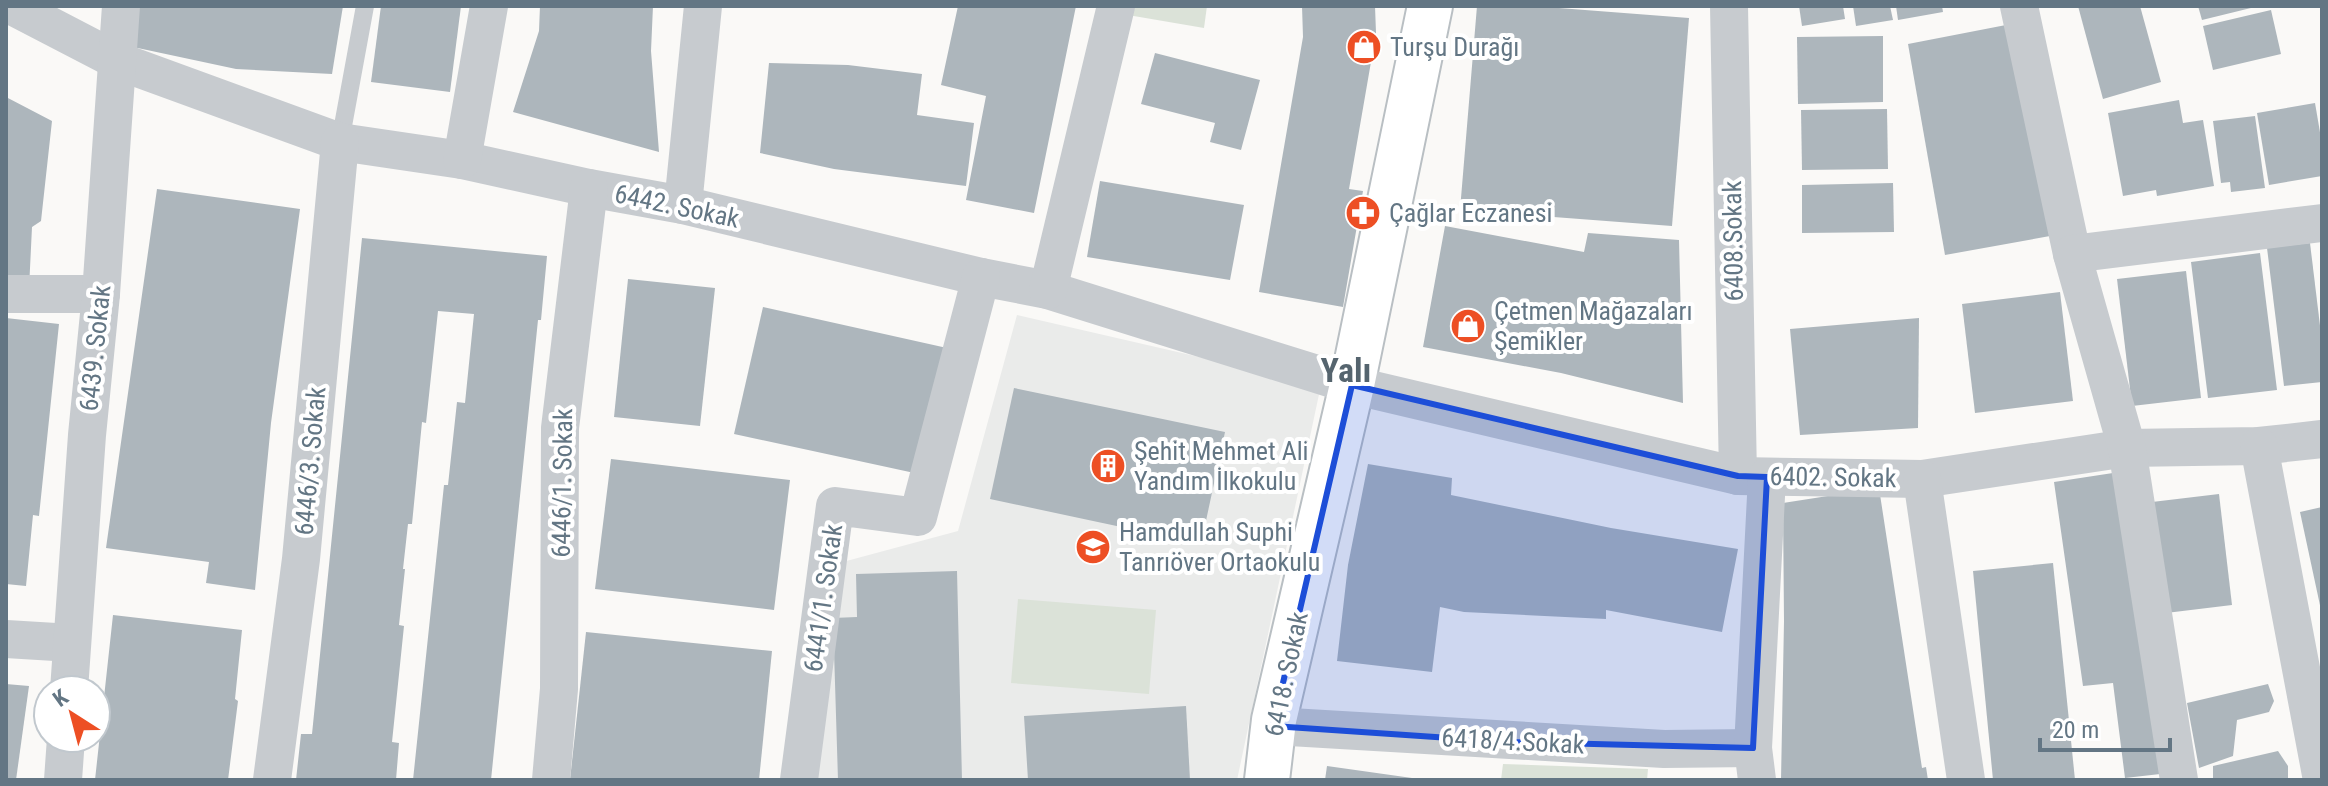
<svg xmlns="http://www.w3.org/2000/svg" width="2328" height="786" font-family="'Roboto Condensed',sans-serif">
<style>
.built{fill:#eaebea}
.green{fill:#dbe2d8}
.building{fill:#adb6bc}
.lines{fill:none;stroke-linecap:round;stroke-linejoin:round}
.secondary-casing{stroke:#b9bfc3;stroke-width:48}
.lane{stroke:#c7cbcf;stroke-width:18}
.street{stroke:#c7cbcf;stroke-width:38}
.secondary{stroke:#fff;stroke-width:44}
.marked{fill:#1d4ed8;fill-opacity:0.2;stroke:#1d4ed8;stroke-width:6;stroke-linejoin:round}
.labels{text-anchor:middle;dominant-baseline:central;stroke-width:8;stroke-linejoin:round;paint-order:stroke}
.poi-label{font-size:26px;fill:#637684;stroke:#fff;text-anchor:start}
.street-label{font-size:26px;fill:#637684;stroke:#fff}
.district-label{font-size:34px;font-weight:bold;fill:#55646e;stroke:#fff}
</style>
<rect width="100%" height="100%" fill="#faf9f7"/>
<polygon class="built" points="1017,315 1321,385 1237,780 816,780 839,563 958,531"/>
<g class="green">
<polygon points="1123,6 1207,6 1204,28 1122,14"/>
<polygon points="1018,599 1156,610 1149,694 1011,683"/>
<polygon points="1503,764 1648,769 1647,780 1501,780"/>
</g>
<g class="building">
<polygon points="138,6 343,6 332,74 236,69 133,47"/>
<polygon points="381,6 461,6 450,92 371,82"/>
<polygon points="540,6 653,6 651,51 659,152 513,112 539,31"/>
<polygon points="958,6 1076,6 1034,213 966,200 986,96 941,85"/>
<polygon points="1302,6 1375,6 1376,33 1349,189 1363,191 1343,307 1259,292 1303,37"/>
<polygon points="1477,6 1533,6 1689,18 1672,226 1460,210"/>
<polygon points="1799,6 1843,6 1845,19 1802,26"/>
<polygon points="1853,6 1890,6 1893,20 1856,26"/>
<polygon points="1896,6 1942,6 1943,12 1898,20"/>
<polygon points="2078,6 2140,6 2161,82 2103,99"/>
<polygon points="2198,6 2255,6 2255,7 2202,20"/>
<polygon points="2271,10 2281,54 2213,70 2203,26"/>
<polygon points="2006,25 2050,236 1945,255 1908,44"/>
<polygon points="1883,36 1883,102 1798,104 1797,37"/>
<polygon points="1155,53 1260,80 1241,150 1210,142 1215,123 1141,104"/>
<polygon points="769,63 848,65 922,74 917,115 974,123 966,186 834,169 760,153"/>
<polygon points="6,97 52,121 41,221 32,227 29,289 6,288"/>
<polygon points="2179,100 2183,123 2203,120 2214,186 2157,196 2156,190 2123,196 2108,113"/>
<polygon points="2315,103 2322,144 2322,176 2269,185 2257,113"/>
<polygon points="1887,109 1888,169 1802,170 1801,110"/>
<polygon points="2255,116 2265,188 2231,192 2230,182 2221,183 2213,121"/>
<polygon points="1100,181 1244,205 1230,280 1087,257"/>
<polygon points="1893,183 1894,232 1802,233 1802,185"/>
<polygon points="157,189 300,209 271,423 255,590 206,583 209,562 106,548"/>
<polygon points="1445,226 1584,252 1588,233 1679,240 1683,403 1561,373 1423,347"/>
<polygon points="362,238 547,256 541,320 538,320 491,780 413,780 444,485 448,485 457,402 465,403 474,314 438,311 426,423 422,422 412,524 408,524 403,569 405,569 399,625 404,626 392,742 399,743 396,780 296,780 301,734 312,734"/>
<polygon points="2310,243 2322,342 2322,382 2284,386 2267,248"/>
<polygon points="2260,253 2277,390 2208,398 2191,262"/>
<polygon points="2186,271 2201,398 2132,406 2117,279"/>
<polygon points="628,279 715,288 700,426 614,417"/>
<polygon points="2060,292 2073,401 1975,413 1962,304"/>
<polygon points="763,307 947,348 919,474 734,434"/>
<polygon points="6,318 59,324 39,516 33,515 26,586 6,584"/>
<polygon points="1919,318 1918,428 1800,435 1790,329"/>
<polygon points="1014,388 1225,432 1201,544 990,499"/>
<polygon points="611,459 790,480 774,610 595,589"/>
<polygon points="1368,464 1452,478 1451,495 1611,528 1738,549 1722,632 1606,610 1606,619 1464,612 1440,607 1432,672 1337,661 1348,565"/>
<polygon points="2126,471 2169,773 2125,778 2113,683 2083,686 2054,482"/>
<polygon points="1879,488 1922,768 1926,767 1928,780 1781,780 1784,621 1783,503"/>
<polygon points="2219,494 2232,605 2166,613 2152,502"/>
<polygon points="2322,507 2322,610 2321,610 2300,512"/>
<polygon points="2053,563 2075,780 1993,780 1973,571"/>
<polygon points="957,571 962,780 838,780 833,618 857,617 856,574"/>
<polygon points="113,615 242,630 235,699 238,701 228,780 95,780"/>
<polygon points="586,632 772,651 759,780 570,780"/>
<polygon points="6,684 29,686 16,780 6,780"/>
<polygon points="2268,684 2274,701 2269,712 2237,720 2233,756 2199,768 2187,703"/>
<polygon points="1186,706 1190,780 1028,780 1024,716"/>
<polygon points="2278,751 2288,766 2288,780 2213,780 2213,766"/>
<polygon points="1327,766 1412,778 1411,780 1325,780"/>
</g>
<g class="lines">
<defs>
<polyline id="secondary" points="1267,780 1274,720 1352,385 1430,6"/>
</defs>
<use href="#secondary" class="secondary-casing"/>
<polyline class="lane" points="340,142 365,6"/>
<g class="street">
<polyline points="12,6 118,61 340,142 462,160 589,188 683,205 981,277 1048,290 1352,385 1738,476 1922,479 2127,448 2259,446 2322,439"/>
<polyline points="1729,6 1738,476"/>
<polyline points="2019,6 2072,254 2127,448 2179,780"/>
<polyline points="462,160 489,6"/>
<polyline points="683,205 703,6"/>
<polyline points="2072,254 2322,223"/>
<polyline points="1048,290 1116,6"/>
<polyline points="6,294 101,294"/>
<polyline points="2259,446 2322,780"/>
<polyline points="1922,479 1966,780"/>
<polyline points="6,639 72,643"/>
<polyline points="69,690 87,435 101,294 121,6"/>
<polyline points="1273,726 1664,749 1753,748"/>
<polyline points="63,780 66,738"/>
<polyline points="272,780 301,559 340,142"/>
<polyline points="551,780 559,689 560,428 589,188"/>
<polyline points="799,780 835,506 918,517 981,277"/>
<polyline points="1757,780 1753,748 1767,477"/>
</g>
<use href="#secondary" class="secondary"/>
</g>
<path class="marked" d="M 1352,385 L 1738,476 L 1767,477 L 1753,748 L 1509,742 L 1273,726 Z"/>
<defs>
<symbol id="shop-disc" viewBox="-11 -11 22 22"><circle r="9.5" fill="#ed4f24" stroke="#fff"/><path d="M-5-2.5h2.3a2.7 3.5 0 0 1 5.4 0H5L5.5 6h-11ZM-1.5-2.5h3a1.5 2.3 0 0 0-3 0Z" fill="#fff"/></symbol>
<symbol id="pharmacy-disc" viewBox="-11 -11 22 22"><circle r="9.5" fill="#ed4f24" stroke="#fff"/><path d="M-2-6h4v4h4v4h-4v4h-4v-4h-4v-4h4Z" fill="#fff"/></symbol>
<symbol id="building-disc" viewBox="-11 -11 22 22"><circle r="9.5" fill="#ed4f24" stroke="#fff"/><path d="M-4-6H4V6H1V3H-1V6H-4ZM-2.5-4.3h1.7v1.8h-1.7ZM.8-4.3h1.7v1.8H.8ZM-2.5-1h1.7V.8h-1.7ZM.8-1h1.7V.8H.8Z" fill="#fff"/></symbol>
<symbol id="school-disc" viewBox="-11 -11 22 22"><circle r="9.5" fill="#ed4f24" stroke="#fff"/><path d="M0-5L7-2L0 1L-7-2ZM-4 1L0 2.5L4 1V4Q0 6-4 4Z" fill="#fff"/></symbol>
</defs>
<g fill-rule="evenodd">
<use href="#shop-disc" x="1344" y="27" width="40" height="40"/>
<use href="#pharmacy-disc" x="1343" y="193" width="40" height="40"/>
<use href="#shop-disc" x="1448" y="306" width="40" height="40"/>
<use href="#building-disc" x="1088" y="446" width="40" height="40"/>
<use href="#school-disc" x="1073" y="527" width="40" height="40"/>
</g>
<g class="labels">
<g class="poi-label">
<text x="1390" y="47">Turşu Durağı</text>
<text x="1389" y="213">Çağlar Eczanesi</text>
<text x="1494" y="311">Çetmen Mağazaları<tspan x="1494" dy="30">Şemikler</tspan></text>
<text x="1134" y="451">Şehit Mehmet Ali<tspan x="1134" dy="30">Yandım İlkokulu</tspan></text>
<text x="1119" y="532">Hamdullah Suphi<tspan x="1119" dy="30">Tanrıöver Ortaokulu</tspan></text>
</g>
<g class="street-label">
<text transform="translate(677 206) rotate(12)">6442. Sokak</text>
<text transform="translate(1733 241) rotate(-91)">6408.Sokak</text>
<text transform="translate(95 348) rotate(-84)">6439. Sokak</text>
<text transform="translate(310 461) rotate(-85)">6446/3. Sokak</text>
<text transform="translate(1833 477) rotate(1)">6402. Sokak</text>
<text transform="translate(562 483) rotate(-89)">6446/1. Sokak</text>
<text transform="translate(823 598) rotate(-82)">6441/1. Sokak</text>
<text transform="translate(1286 674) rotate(-78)">6418. Sokak</text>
<text transform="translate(1513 741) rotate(3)">6418/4.Sokak</text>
</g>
<g class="district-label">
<text x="1346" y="370">Yalı</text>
</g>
</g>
<rect width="2328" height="786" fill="none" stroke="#637684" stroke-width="16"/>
<g transform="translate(72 714) rotate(324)"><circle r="38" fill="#ffffff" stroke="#c1c8ce" stroke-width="2"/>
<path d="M0-6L14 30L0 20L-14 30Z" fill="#ed4f24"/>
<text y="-12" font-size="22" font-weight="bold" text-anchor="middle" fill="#637684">K</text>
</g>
<path d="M2040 738v12h130v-12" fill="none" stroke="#637684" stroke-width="4"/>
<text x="2052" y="738" font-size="24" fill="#637684" stroke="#ffffff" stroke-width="6" paint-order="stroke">20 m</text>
</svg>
